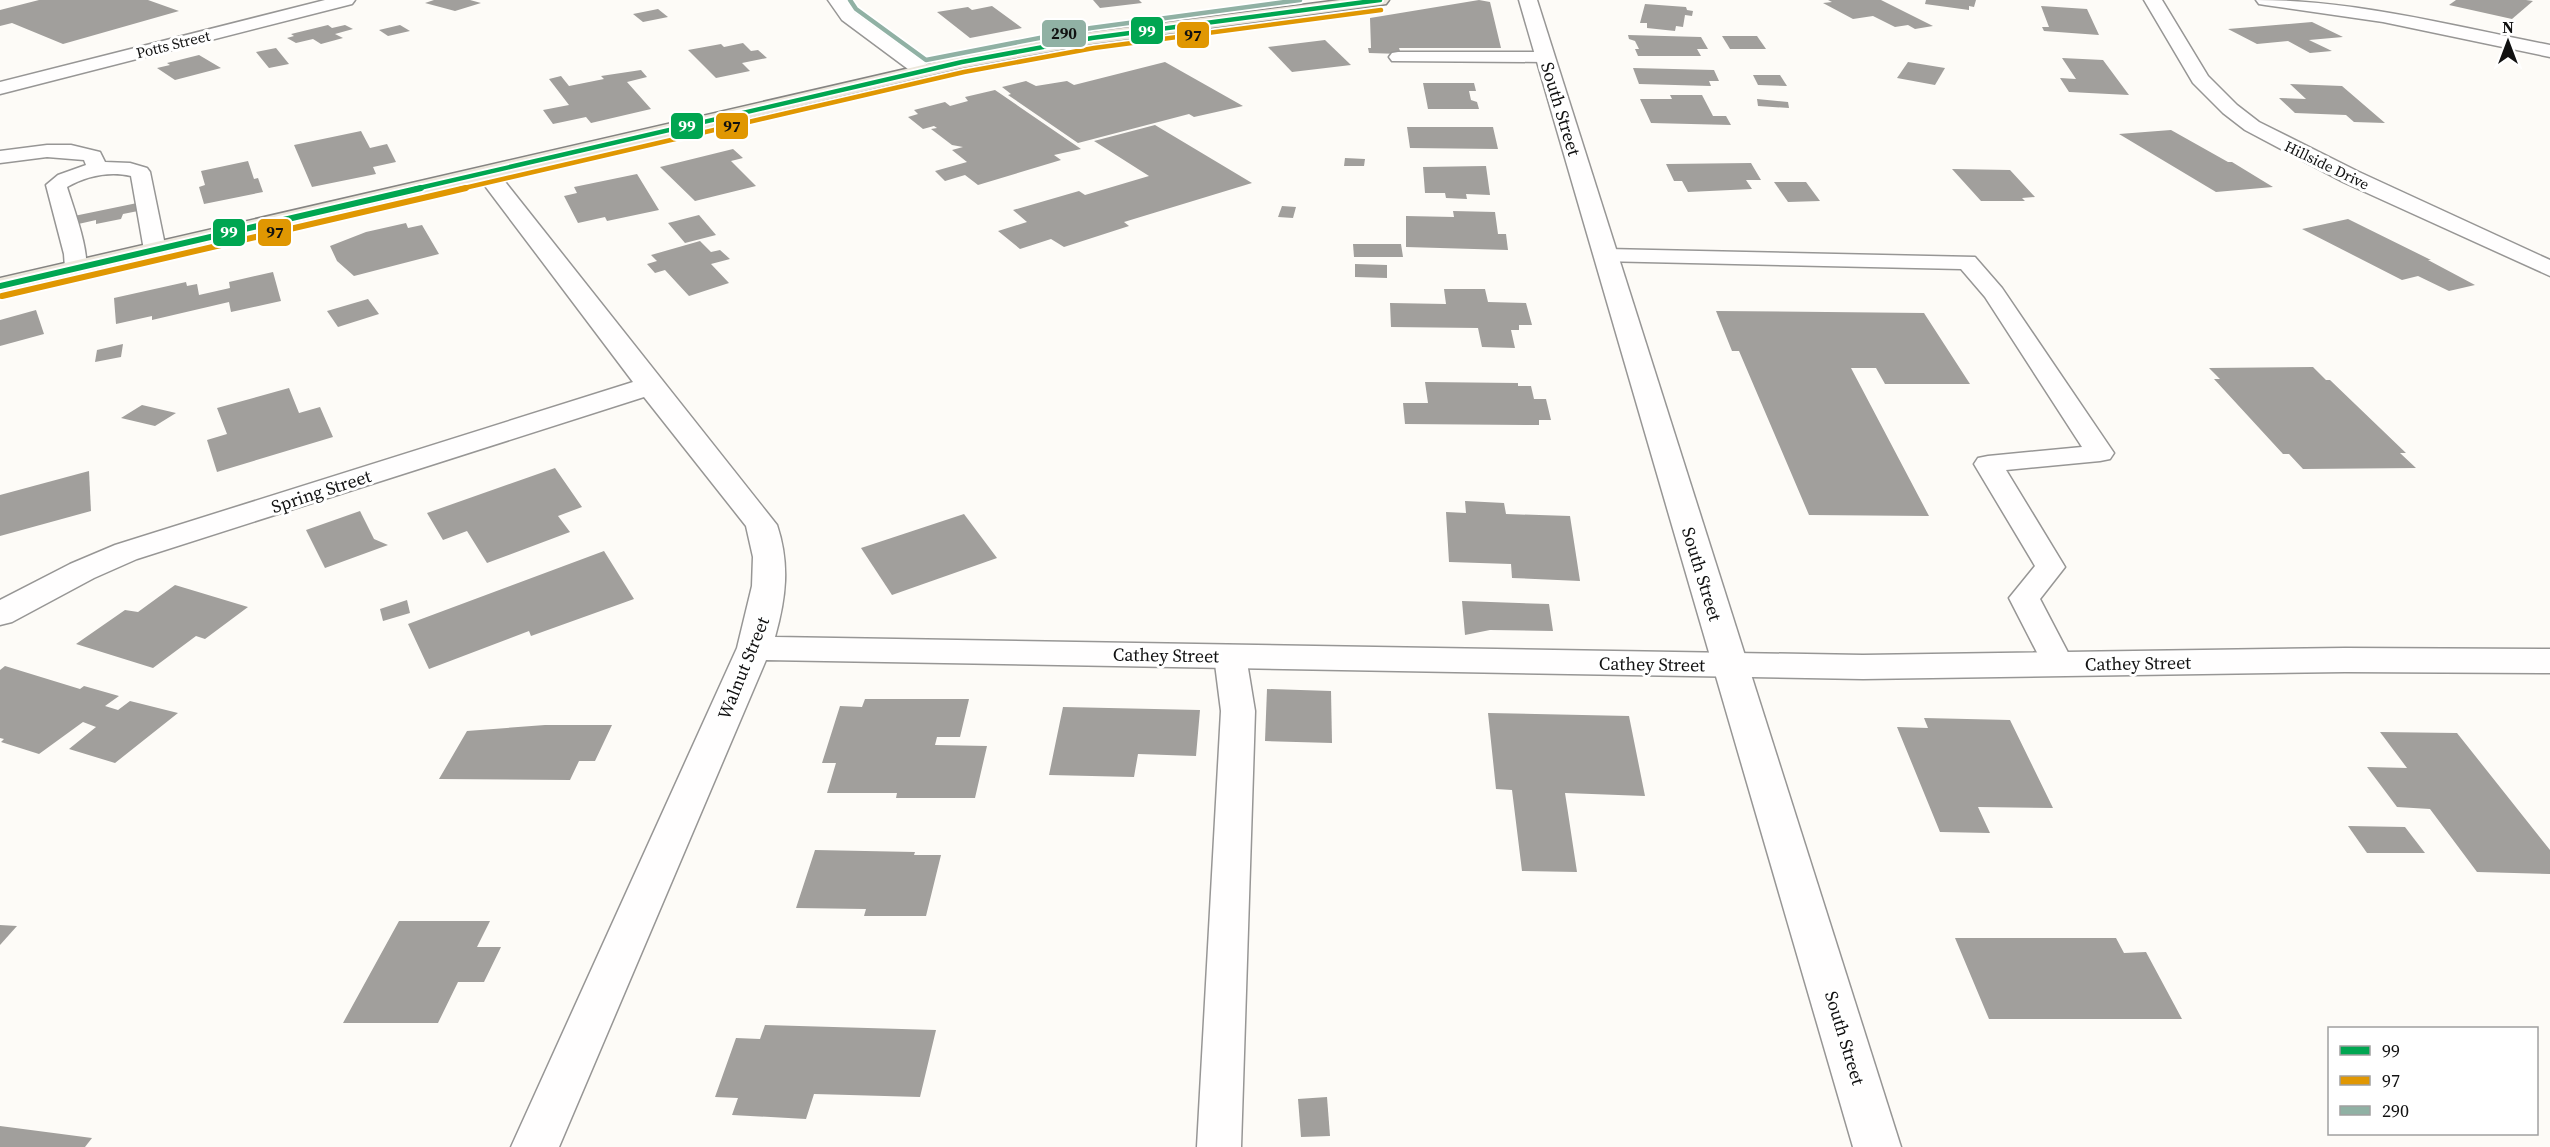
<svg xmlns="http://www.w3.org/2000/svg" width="2550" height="1147" font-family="'Source Serif 4',serif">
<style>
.building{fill:#a19f9c}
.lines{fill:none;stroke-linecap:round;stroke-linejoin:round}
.service-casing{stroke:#979695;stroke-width:3}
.minor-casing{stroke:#979695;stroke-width:3}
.tertiary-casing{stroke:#979695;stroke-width:3}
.primary-casing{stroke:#858482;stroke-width:3}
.service{fill:#fffefe;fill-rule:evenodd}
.minor{fill:#fffefe;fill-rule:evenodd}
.tertiary{fill:#fffefe;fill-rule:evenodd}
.primary{fill:#ece7dc;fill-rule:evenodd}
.bus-1-far1-casing{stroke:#fff;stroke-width:8}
.bus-1-casing{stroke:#fff;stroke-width:10}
.bus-2-far1-casing{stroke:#fff;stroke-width:8}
.bus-2-casing{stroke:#fff;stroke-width:10}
.bus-3-casing{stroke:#fff;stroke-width:8}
.bus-1-far1{stroke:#00a651;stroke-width:4.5}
.bus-1{stroke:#00a651;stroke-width:6}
.bus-2-far1{stroke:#e09702;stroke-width:4.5}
.bus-2{stroke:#e09702;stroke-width:6}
.bus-3{stroke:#90b1a4;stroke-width:4.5}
.labels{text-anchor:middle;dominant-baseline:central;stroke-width:6;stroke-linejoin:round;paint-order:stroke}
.far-street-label{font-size:15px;fill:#111;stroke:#fff}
.street-label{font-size:18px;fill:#111;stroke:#fff}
.line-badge{stroke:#fff;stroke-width:2}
.badge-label{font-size:16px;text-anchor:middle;font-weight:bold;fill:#fff}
.pale-badge-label{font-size:16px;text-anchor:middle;font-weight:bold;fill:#111}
</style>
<rect width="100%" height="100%" fill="#fdfbf7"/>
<g class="building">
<polygon points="39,0 148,0 179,11 63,44 12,23 0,26 0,10"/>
<polygon points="434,0 470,0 481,3 455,11 425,3"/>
<polygon points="1093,0 1139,0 1142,3 1100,8"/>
<polygon points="1479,0 1490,2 1501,48 1399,48 1401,54 1369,53 1368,48 1371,48 1370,18"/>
<polygon points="1828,0 1881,0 1933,26 1915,29 1908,25 1895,27 1873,16 1853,19 1823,3 1832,2"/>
<polygon points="1926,0 1976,0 1974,7 1969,6 1969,10 1925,4"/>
<polygon points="2456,0 2526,0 2533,1 2512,19 2449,5"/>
<polygon points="1645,4 1686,7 1687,10 1693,11 1692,16 1685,15 1683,27 1676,26 1675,31 1647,28 1647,23 1640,23"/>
<polygon points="992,6 1022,28 970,38 937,12 968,7 972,10"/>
<polygon points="2041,6 2087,9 2099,35 2044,31 2042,27 2049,27"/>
<polygon points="658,9 668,17 643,22 633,14"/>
<polygon points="2312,22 2343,37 2309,40 2332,51 2310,53 2288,41 2257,44 2228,29"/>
<polygon points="328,25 332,28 345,25 353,29 335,34 343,38 321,44 313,39 296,43 287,38 294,36 291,34"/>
<polygon points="400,25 410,31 388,36 379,30"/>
<polygon points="1628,35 1701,37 1708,49 1697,49 1701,56 1638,56 1635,49 1639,49 1635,41 1629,39"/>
<polygon points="1722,36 1757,36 1766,49 1730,49"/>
<polygon points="1325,40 1351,65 1292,72 1268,47"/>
<polygon points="743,43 751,51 758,50 767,58 742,63 750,71 716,78 688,50 721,44 724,47"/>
<polygon points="276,48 289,64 269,68 256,52"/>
<polygon points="199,55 221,68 175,80 157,68 170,65 167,63"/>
<polygon points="2062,58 2103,60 2129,95 2069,92 2060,78 2076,79"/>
<polygon points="1165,62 1243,106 1194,117 1189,114 1078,143 1008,95 1011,94 1002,87 1026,81 1036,86 1067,81 1074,85"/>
<polygon points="1908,62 1945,68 1935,85 1897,78"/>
<polygon points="1633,68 1714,70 1719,81 1709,81 1711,86 1639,84"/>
<polygon points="641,70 647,77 627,82 651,109 591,123 586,117 553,124 543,110 569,105 549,79 561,76 569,86 604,79 601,76"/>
<polygon points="1753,75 1780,75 1787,86 1758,85"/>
<polygon points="1423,83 1474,83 1476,91 1469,91 1471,100 1477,102 1479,109 1428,109"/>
<polygon points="2290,84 2342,86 2385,123 2354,122 2346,115 2295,113 2279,98 2306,99"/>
<polygon points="995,90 1081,149 1054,155 1061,160 978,185 965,175 945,181 935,171 967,162 952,150 963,147 952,145 931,129 937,128 934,126 923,129 908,117 918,114 914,110 945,102 950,106 968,101 965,97"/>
<polygon points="1670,95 1702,95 1713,116 1726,116 1731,125 1651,123 1640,99 1672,99"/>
<polygon points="1757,99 1788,102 1789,108 1758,106"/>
<polygon points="1155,125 1252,183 1124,222 1129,226 1064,247 1051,239 1020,249 998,231 1027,222 1013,210 1079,191 1085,195 1149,176 1094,141"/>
<polygon points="1407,127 1493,127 1498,149 1410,148"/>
<polygon points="2171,130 2228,162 2232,162 2273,187 2216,192 2119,134"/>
<polygon points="361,131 370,148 387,144 396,162 373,167 376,174 312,187 294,145"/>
<polygon points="733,149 743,158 731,161 756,186 695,201 660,167"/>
<polygon points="1345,158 1365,159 1364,166 1344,166"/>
<polygon points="248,161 254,179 258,178 263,192 204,204 199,187 205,185 201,171"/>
<polygon points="1751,163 1761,180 1746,180 1752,189 1688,192 1682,181 1674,181 1666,164"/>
<polygon points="1486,166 1490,195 1466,194 1467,199 1446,198 1445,193 1425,193 1423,167"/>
<polygon points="1952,169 2010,170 2035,197 2022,198 2025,201 1981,201"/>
<polygon points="637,174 659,210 607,221 605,217 578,223 564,196 577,193 574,187"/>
<polygon points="1774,182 1806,182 1820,201 1788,202"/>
<polygon points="142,202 143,210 123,214 121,219 96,224 96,220 74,225 74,216"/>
<polygon points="1282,206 1296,207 1293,218 1278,217"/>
<polygon points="1453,211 1495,212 1498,234 1506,234 1508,250 1406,247 1406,216 1454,217"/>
<polygon points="699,215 716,235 685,243 668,223"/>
<polygon points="2348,219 2431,260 2428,260 2475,285 2449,291 2418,276 2402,280 2302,229"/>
<polygon points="406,223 408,228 422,225 439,254 354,276 337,261 330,246 366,232"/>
<polygon points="700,241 711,252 720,250 730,259 711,264 729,283 689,296 665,270 655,273 647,264 657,261 651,255"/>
<polygon points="1353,244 1401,244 1403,257 1354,257"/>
<polygon points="1355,264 1387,265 1387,278 1355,277"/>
<polygon points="273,272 281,301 231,312 229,302 152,320 152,316 116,324 114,298 186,282 187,286 197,284 199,295 230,288 229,282"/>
<polygon points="1444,289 1485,289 1488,302 1526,303 1532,325 1519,325 1519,330 1511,330 1515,348 1482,347 1478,328 1391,327 1390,303 1446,304"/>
<polygon points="368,299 379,314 338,327 327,311"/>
<polygon points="36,310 44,334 0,346 0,320"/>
<polygon points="1716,311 1924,313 1970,384 1885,384 1876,368 1851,368 1929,516 1809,515 1739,351 1732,351"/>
<polygon points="123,344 121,357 95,362 97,350"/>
<polygon points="2313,367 2326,380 2330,380 2406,453 2400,453 2416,468 2303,469 2289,454 2283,454 2214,379 2220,379 2209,368"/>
<polygon points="1425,382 1518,383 1518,386 1531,386 1534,399 1546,399 1551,420 1539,420 1539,425 1405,424 1403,403 1428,403"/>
<polygon points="289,388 299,413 320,407 333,437 217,472 207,440 227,434 217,408"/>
<polygon points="142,405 176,413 155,426 121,418"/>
<polygon points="555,468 582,507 558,516 570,532 487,563 467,531 443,540 427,513"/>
<polygon points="89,471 91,511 0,536 0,495"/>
<polygon points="1465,501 1504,503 1506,514 1570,516 1580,581 1512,578 1511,564 1449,562 1446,512 1466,513"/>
<polygon points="360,511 374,539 388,545 325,568 306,530"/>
<polygon points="964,514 997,558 892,595 861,548"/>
<polygon points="604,551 634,599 531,636 529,631 429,669 408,624"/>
<polygon points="175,585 248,607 205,639 196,636 153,668 76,644 125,610 138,612"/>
<polygon points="407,600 410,613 383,621 380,609"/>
<polygon points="1462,601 1549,604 1553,631 1490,630 1465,635"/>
<polygon points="5,666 80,689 84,686 119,696 105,706 118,710 130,701 178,713 115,763 69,749 96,727 83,722 39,754 1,742 4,739 0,738 0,670"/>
<polygon points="1267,689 1331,691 1332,743 1265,741"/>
<polygon points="865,699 969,699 960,737 937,737 935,745 987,746 975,798 896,798 897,793 827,793 836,763 822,763 840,706 862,707"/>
<polygon points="1063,707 1200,710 1196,756 1138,754 1134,777 1049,775"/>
<polygon points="1488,713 1629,716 1645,796 1565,793 1577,872 1522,871 1512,790 1496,789"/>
<polygon points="1924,718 2010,720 2053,808 1978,807 1990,833 1940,832 1897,727 1928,728"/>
<polygon points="545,725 612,725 595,761 579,761 570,780 439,779 467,731"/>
<polygon points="2380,732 2457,733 2550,850 2550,874 2477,872 2430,809 2397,807 2367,767 2407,768"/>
<polygon points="2348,826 2405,827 2425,853 2367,853"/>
<polygon points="815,850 915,852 914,855 941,855 926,916 864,916 866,909 796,908"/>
<polygon points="399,921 490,921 477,947 501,947 484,982 458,982 438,1023 343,1023"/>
<polygon points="0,925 17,926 0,945"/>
<polygon points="1955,938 2116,938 2124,953 2146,952 2182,1019 1989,1019"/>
<polygon points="765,1025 936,1030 920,1097 814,1094 806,1119 732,1115 738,1098 715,1097 736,1038 760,1039"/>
<polygon points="1327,1097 1330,1136 1301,1137 1298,1099"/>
<polygon points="0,1126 92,1138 85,1147 0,1147"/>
</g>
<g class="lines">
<defs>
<g id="service">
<polygon points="1398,52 1545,52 1551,53 1554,57 1551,61 1545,62 1392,61 1389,57 1392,53"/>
<path d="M 47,145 L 71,145 L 100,152 L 105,162 L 130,163 L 147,168 L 150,172 L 166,250 L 163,255 L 155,257 L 147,255 L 144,250 L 131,176 C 108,171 87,176 67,187 C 72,204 93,259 84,273 L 76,275 L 68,273 L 65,268 L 64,254 L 46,185 L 58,175 L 86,165 L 84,160 L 47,157 L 0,163 L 0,151 Z"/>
<polygon points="1607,249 1975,257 2002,288 2114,453 2110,459 2100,461 2006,470 2065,567 2040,599 2074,664 2069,672 2058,675 2047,672 2009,598 2035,566 1974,464 1978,458 1988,456 2082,447 1985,297 1961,269 1599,261 1596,256 1599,251"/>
<polygon points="1230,645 1241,648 1246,656 1255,711 1241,1147 1197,1147 1221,711 1214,656 1219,648"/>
</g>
<g id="minor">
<polygon points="325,0 355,0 352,4 0,94 0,82"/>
<polygon points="828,0 846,0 854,12 930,67 933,71 930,75 916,75 842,20"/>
<polygon points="2144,0 2162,0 2208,76 2237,105 2259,122 2359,172 2550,260 2550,276 2343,182 2245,130 2223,113 2193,83"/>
<path d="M 2256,0 C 2355,0 2453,26 2550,45 L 2550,57 L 2383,22 L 2265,5 L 2259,4 Z"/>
<path d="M 487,167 L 495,169 L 777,525 C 790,564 786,598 775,637 L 1863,655 L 2345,648 L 2550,649 L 2550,673 L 2345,672 L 1863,679 L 766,660 L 559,1147 L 511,1147 L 737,648 L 752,586 L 753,557 L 746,526 L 644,397 L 137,559 L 94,578 L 12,622 L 0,625 L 0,600 L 70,564 L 115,545 L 633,382 L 476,174 L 479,169 Z"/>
</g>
<polygon id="tertiary" points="1519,0 1537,0 1901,1147 1853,1147"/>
<polygon id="primary" points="1340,0 1389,0 1386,4 1380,5 1092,44 962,68 0,294 0,278 962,56 1092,32"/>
</defs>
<use href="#service" class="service-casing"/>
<use href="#minor" class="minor-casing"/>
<use href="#tertiary" class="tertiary-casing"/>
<use href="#primary" class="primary-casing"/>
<use href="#service" class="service"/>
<use href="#minor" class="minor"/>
<use href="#tertiary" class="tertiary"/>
<use href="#primary" class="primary"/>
<defs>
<polyline id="bus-1-far1" points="415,189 962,62 1092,38 1380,0"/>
<polyline id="bus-1" points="0,286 421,188"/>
<polyline id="bus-2-far1" points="460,189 964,72 1094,48 1381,10"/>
<polyline id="bus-2" points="2,296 466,188"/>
<polyline id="bus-3" points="850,0 856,9 926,60 1091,28 1300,0"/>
</defs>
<use href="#bus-1-far1" class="bus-1-far1-casing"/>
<use href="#bus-1" class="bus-1-casing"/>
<use href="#bus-2-far1" class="bus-2-far1-casing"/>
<use href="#bus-2" class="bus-2-casing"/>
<use href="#bus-3" class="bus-3-casing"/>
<use href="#bus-1-far1" class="bus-1-far1"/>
<use href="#bus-1" class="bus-1"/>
<use href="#bus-2-far1" class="bus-2-far1"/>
<use href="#bus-2" class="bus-2"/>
<use href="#bus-3" class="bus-3"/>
</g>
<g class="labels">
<g class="far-street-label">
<text transform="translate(173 44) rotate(-14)">Potts Street</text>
<text transform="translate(2327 165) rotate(26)">Hillside Drive</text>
</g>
<g class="street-label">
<text transform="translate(1561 109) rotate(73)">South Street</text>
<text transform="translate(321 491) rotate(-18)">Spring Street</text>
<text transform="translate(1702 574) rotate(73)">South Street</text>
<text transform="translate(1166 655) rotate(1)">Cathey Street</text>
<text transform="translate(2138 663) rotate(-1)">Cathey Street</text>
<text transform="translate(1652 664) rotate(1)">Cathey Street</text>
<text transform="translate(743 668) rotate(-68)">Walnut Street</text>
<text transform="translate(1845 1038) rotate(73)">South Street</text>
</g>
</g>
<g class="line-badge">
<rect x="1130" y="16" width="34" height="29" rx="6" fill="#00a651"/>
<rect x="1041" y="19" width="46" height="29" rx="6" fill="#90b1a4"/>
<rect x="1176" y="21" width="34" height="28" rx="6" fill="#e09702"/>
<rect x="715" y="112" width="34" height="28" rx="6" fill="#e09702"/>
<rect x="670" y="112" width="34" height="28" rx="6" fill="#00a651"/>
<rect x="257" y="218" width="35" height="29" rx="6" fill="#e09702"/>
<rect x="212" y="218" width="34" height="29" rx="6" fill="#00a651"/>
</g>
<g class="badge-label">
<text x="1147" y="37">99</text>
<text x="687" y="132">99</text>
<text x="229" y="238">99</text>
</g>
<g class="pale-badge-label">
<text x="1064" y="39">290</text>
<text x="1193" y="41">97</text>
<text x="732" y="132">97</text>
<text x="275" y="238">97</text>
</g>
<rect x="2328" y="1027" width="210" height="108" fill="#ffffff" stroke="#a0a0a0" stroke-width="1.5"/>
<rect x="2340" y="1046" width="30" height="9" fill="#00a651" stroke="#a0a0a0" stroke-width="1.5"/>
<text x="2382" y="1057" font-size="18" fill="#111111">99</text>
<rect x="2340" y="1076" width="30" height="9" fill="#e09702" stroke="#a0a0a0" stroke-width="1.5"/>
<text x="2382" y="1087" font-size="18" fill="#111111">97</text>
<rect x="2340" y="1106" width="30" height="9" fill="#90b1a4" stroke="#a0a0a0" stroke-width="1.5"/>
<text x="2382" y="1117" font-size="18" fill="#111111">290</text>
<g transform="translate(2508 42)" stroke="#ffffff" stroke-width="4.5" paint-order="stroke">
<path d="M0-4.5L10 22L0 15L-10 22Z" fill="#111111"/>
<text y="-9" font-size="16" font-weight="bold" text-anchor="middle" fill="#111111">N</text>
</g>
</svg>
